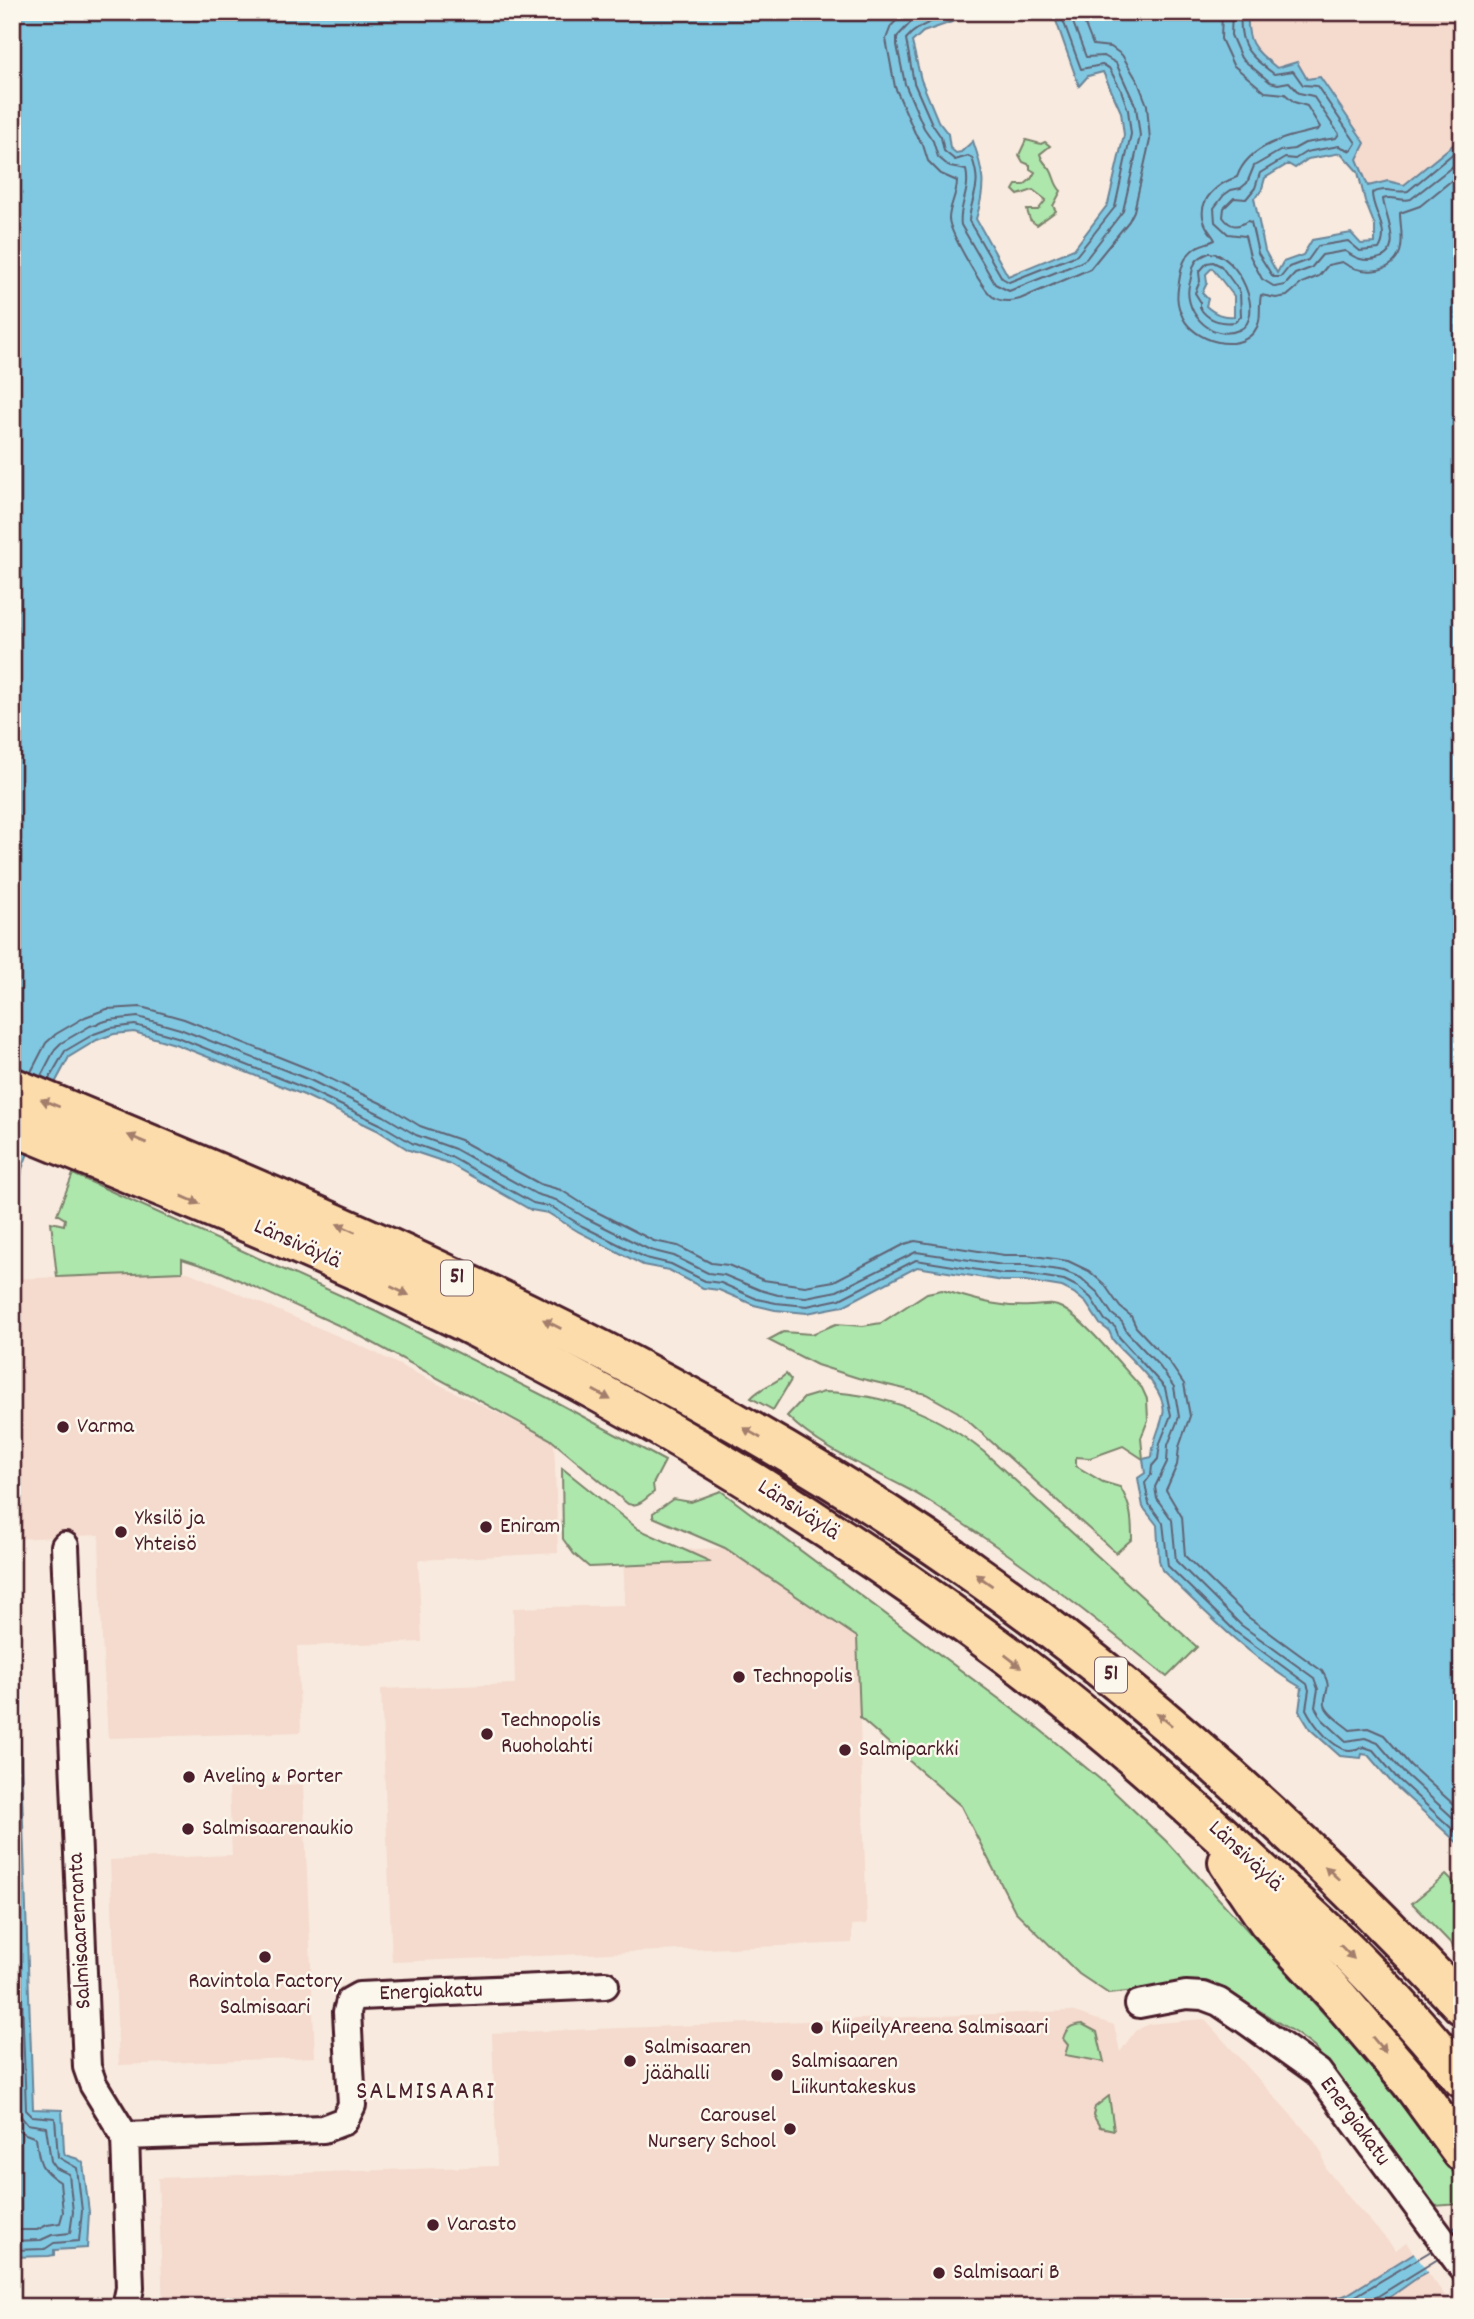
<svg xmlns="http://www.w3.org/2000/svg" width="1474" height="2319" font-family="Dekko,sans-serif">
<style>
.built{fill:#f5dace}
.green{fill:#ade7ac;stroke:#7c836c;stroke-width:2}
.water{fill:#80c8e1;stroke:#6a8498;stroke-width:2;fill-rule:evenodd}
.pier{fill:#f8eade}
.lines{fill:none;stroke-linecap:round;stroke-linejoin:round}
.shore{stroke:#606374;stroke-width:2}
.minor-casing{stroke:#4a1f2b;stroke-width:32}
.motorway-casing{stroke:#4a1f2b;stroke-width:44}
.minor{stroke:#fbf7ec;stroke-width:26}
.motorway{stroke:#fddcac;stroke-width:38}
.oneway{fill:#a47e6c}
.poi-dot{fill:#4a1f2b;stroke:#fbf7ec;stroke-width:2.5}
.labels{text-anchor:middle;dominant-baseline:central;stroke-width:5;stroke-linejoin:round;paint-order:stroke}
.shield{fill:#fbf7ec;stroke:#7f6065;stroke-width:2}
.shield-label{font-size:21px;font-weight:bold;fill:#4a1f2b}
.street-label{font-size:23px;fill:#4a1f2b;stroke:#fbf7ec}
.poi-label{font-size:23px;fill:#4a1f2b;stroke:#fbf7ec;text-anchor:start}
.quarter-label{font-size:26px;letter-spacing:2px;fill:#4a1f2b;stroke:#fbf7ec}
</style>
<rect width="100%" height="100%" fill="#f8eade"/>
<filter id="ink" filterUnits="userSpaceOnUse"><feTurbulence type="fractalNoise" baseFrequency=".0143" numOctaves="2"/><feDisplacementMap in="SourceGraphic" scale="14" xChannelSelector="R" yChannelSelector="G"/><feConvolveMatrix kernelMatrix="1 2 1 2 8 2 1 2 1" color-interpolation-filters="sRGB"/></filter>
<g filter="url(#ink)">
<g class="built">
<polygon points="1248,12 1462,12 1462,133 1454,144 1404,185 1388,181 1368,186 1357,159 1365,143 1320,77 1307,80 1277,68 1253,48 1247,32"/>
<polygon points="188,1272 361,1346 554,1441 558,1553 418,1560 422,1642 297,1646 301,1732 108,1738 102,1639 99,1535 12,1539 12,1353 14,1353 12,1279"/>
<polygon points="725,1548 857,1637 867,1924 852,1925 852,1943 392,1962 381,1689 515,1684 513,1608 625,1605 623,1552"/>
<polygon points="303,1784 315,2057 119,2065 110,1860 232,1855 229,1788"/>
<polygon points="1071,2011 1114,2025 1120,2052 1135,2031 1149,2024 1204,2019 1312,2138 1322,2153 1326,2169 1352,2201 1396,2250 1406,2242 1453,2307 163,2307 158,2178 497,2166 492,2033"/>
</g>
<g class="green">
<path d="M 1026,140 L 1041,144 L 1045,142 L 1050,146 L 1040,154 C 1042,162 1045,163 1050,169 C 1055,177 1054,184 1061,191 L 1053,206 L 1056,211 L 1037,225 L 1030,220 L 1027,210 L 1038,210 L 1046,200 L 1033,190 L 1018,195 L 1013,190 L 1016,185 L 1024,185 L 1031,179 L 1035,172 L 1030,169 L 1030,165 L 1023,162 L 1019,155 Z"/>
<path d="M 73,1174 L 377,1312 L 556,1402 L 665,1461 L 653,1484 L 654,1492 C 645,1499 639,1507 628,1504 L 550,1439 L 351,1331 L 219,1271 L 182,1259 L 182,1272 L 57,1277 L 51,1222 L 64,1225 L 65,1219 L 57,1214 Z"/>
<path d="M 942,1290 C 974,1299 998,1308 1031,1306 C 1043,1306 1051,1302 1062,1308 C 1086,1321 1122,1367 1142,1388 L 1147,1399 L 1148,1420 L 1141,1438 L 1143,1459 L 1123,1446 L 1090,1458 L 1076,1457 L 1076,1466 L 1103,1482 L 1120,1487 C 1131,1505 1132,1519 1132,1539 L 1116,1553 L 958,1412 L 926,1394 L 858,1378 L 817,1365 L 768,1340 L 783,1332 L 812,1334 L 836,1324 L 863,1326 L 881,1323 L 927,1293 Z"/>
<path d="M 786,1374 L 791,1380 L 773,1410 L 751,1398 C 762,1386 774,1385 786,1374 Z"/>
<path d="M 824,1392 C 886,1394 936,1413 984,1452 L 1197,1647 L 1167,1677 C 1098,1621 1029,1566 954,1518 C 938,1507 922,1496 904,1487 C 864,1466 819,1448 787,1416 L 804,1398 Z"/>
<polygon points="562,1468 638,1529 711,1562 589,1567 574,1554 563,1539"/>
<polygon points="721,1491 1038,1728 1107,1785 1166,1841 1348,2040 1423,2130 1462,2185 1462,2210 1459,2204 1434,2206 1328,2064 1314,2047 1297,2034 1221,1987 1202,1983 1109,1994 1079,1974 1015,1911 961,1806 860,1718 857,1637 725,1548 653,1517 653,1513 673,1499 691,1502"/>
<polygon points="1446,1875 1462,1891 1462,1955 1412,1903"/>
<path d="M 1082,2024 L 1097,2032 L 1104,2062 L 1065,2055 L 1068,2045 L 1063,2039 C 1066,2028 1071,2025 1082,2024 Z"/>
<polygon points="1109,2096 1114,2130 1100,2127 1093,2115 1095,2107"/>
</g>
<g class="water">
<path d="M 12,12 L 955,12 L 952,22 L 923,32 L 912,42 L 921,80 L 938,121 L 948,134 L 950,148 L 956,153 L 961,152 L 973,141 C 984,173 986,186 976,219 L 1008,276 L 1074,249 L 1108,204 L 1124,135 L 1121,112 L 1103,72 L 1088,76 L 1079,86 L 1053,12 L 1248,12 C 1246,44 1254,49 1277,68 L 1297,62 L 1307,79 L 1320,77 L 1365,143 L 1357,159 L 1368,186 L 1388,181 L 1404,185 L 1454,144 L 1462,133 L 1462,1847 L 1392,1783 L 1368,1755 L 1362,1754 L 1361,1758 L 1340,1756 L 1310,1729 L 1299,1711 L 1302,1688 C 1249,1657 1206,1613 1162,1570 L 1159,1560 L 1157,1525 L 1143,1507 L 1138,1478 L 1145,1473 L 1143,1459 L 1152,1457 C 1153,1438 1159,1432 1163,1415 C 1169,1390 1128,1358 1113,1340 L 1109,1331 L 1100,1324 L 1086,1303 L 1074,1293 L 1062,1287 L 1025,1281 L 1003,1281 L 917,1267 L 843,1306 L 807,1313 L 775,1310 L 754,1305 L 719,1290 L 703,1288 L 669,1270 L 643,1265 L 579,1232 L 548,1213 L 531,1210 L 448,1163 L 409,1150 L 377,1130 L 304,1095 L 175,1044 L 134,1032 L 114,1034 L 97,1040 L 69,1057 L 54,1085 L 22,1169 L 12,1244 ZM 1341,153 L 1358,172 L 1365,201 L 1375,226 L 1375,243 L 1361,244 L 1351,233 L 1312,240 L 1303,255 L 1283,262 L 1277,273 L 1265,251 L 1254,198 L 1261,192 L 1265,178 L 1288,164 L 1295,168 L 1308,159 ZM 1212,268 L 1234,296 L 1234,316 C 1222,317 1215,314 1206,306 L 1208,299 L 1202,293 L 1207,283 L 1206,274 Z"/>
<polygon points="12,1708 19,1708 33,2109 62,2110 64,2151 65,2155 78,2159 83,2163 89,2212 87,2248 54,2250 54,2255 49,2256 12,2257"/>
<path d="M 1462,2223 L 1462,2253 L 1420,2276 L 1383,2302 L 1370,2307 L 1305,2307 C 1318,2300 1333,2301 1348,2294 Z"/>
</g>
<polygon class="pier" points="1450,2227 1462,2244 1462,2257 1430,2275 1412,2250"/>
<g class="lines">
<g class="shore">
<path d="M 905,12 L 891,26 L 886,39 L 895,87 L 915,133 L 923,145 L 928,161 L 941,174 L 957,181 C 957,195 949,206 949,219 C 950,233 982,289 993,297 C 1001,302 1010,302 1020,299 L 1090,269 L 1129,221 L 1134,211 L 1150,140 L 1147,105 L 1138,82 L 1122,55 L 1111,47 L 1093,45 L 1080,12"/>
<path d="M 928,12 L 913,20 L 897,37 L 897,45 L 905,84 L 924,128 L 933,141 L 938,157 L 950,167 L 966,170 C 971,191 958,207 961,225 L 995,284 L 1009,291 L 1079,263 L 1086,259 L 1123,211 L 1140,136 L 1136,107 L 1116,63 L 1104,56 L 1086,57 L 1069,12"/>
<path d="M 948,12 C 939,22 920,22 906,39 L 914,83 L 932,124 L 941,137 L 944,151 L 955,160 L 968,156 L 972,158 C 983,189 971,194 969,221 L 1002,278 L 1009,282 L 1077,255 L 1115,207 L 1131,134 L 1128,110 L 1121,90 L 1109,68 L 1102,65 L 1081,69 L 1060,12"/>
<path d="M 1222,12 L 1221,39 L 1233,65 L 1265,92 L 1285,94 L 1294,102 L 1307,106 L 1320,127 L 1318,130 C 1288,136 1248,145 1237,177 C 1219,183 1197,199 1204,221 C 1206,229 1212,234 1215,240 C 1209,243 1201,244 1195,248 C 1185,256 1182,264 1180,276 C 1177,293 1175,301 1183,318 C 1194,340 1236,354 1254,332 C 1263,321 1258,308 1261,295 L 1276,298 L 1287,296 L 1302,283 L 1319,276 L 1328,265 L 1342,262 C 1359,274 1391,276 1400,252 C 1404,239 1400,225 1400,213 L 1420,206 L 1462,172"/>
<path d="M 1232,12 L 1231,35 L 1241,58 L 1270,82 L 1278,84 L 1289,82 L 1299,93 L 1313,96 L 1339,134 L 1336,138 L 1305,143 L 1294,149 L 1280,151 L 1254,166 L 1247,183 L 1241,188 L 1231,190 L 1224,195 L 1214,208 L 1215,222 L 1228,234 L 1245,236 L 1250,256 L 1262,279 L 1275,287 L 1285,285 L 1295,274 L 1311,268 L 1322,255 L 1345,251 C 1355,258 1363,262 1376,259 C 1406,254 1384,214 1383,199 C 1392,195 1401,202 1411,199 L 1462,159"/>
<path d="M 1241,12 C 1238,46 1248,54 1274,74 L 1293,71 L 1303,85 L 1317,86 L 1356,143 L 1351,151 L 1339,146 L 1306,152 L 1295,159 L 1285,158 L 1260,173 L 1255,188 L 1246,199 L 1234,198 L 1224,208 L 1223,217 C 1230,227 1237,228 1247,221 L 1251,222 L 1258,253 L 1273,277 L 1281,277 L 1289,267 L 1308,260 L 1318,246 L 1348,241 L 1360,251 L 1379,249 C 1391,230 1372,212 1372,193 C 1389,186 1394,194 1408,191 L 1462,146"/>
<path d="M 1209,253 C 1238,252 1267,318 1239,330 C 1209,343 1181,308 1190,282 C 1194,267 1191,260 1209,253 Z"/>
<path d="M 1213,262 L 1221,266 L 1240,292 L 1241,316 L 1235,322 C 1220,324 1208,320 1200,308 L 1200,301 L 1195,293 L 1200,281 L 1199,272 L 1207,263 Z"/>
<path d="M 31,1072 L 46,1043 L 56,1034 L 85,1017 L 107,1009 L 141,1007 L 184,1019 L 314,1071 L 389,1107 L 420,1126 L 460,1140 L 540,1184 L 561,1190 L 591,1209 L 654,1241 L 678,1246 L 711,1263 L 728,1265 L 763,1280 L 805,1286 L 834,1281 L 905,1244 L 915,1241 L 1004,1255 L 1028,1255 L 1068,1261 L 1089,1271 L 1104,1284 L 1120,1307 L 1131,1316 L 1136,1327 L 1169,1362 L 1184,1384 L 1190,1416 L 1179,1447 L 1177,1465 L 1166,1490 L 1182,1517 L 1185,1556 L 1248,1617 L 1322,1671 C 1334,1690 1323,1691 1325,1705 C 1327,1714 1343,1724 1350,1730 L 1368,1728 L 1384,1735 L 1410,1765 L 1462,1812"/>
<polyline points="41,1076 55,1049 61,1043 90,1026 109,1020 138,1017 180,1029 310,1080 384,1116 416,1135 455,1149 536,1194 556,1200 586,1218 650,1250 674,1256 708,1273 724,1275 760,1290 778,1295 806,1297 837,1291 916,1252 1003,1265 1027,1265 1064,1271 1081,1278 1098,1293 1112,1314 1122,1322 1127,1332 1160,1367 1174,1387 1179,1417 1168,1445 1167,1462 1155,1487 1157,1499 1172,1520 1176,1561 1241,1625 1314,1678 1318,1689 1315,1707 1322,1719 1346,1741 1365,1738 1378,1743 1403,1772 1462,1826"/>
<path d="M 49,1079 L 65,1051 L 94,1034 L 111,1028 L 135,1025 L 177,1037 L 307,1089 L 380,1124 L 412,1143 L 451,1157 L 533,1203 L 552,1207 L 582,1226 L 646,1258 L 671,1264 L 705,1281 L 721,1283 L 757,1299 L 776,1303 L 807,1306 L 840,1299 L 916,1260 L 1003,1274 L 1026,1274 L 1064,1280 L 1078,1287 L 1091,1298 L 1105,1320 L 1115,1327 L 1119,1337 L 1165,1388 L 1171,1415 L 1160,1443 L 1158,1459 L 1152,1466 L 1151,1475 L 1145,1483 L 1149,1504 L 1163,1523 L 1168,1566 L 1236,1632 L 1307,1684 L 1309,1690 L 1306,1709 C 1313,1723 1327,1741 1341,1748 C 1349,1752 1357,1749 1364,1747 L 1373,1750 L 1397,1778 L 1462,1838"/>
<polyline points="12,1717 26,2110 32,2116 55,2118 58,2157 77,2168 82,2211 79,2241 54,2243 45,2249 12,2250"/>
<polyline points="12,1969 18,2113 27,2124 46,2127 51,2161 56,2168 69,2174 73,2212 70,2233 52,2235 41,2240 12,2241"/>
<path d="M 12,2125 L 23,2133 L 36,2138 C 39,2162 39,2169 60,2182 L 63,2212 L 60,2223 L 47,2225 L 37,2230 L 12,2230"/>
<polyline points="1337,2307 1431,2251"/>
<polyline points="1371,2307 1375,2298 1438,2259"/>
</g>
<defs>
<g id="minor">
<polyline points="65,1546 87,2067 93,2084 125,2136 130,2288 126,2307"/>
<polyline points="1139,2004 1186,1995 1203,1996 1219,2002 1244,2019 1318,2072 1462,2267"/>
<polyline points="125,2136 323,2129 344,2121 352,2105 347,2012 350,2001 359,1996 605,1985"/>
</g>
<g id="motorway">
<path d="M 12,1087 C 318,1213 624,1341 902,1524 C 1109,1659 1293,1825 1462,2005"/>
<path d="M 12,1125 C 142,1179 274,1231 401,1291 C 603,1387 796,1500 976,1632 C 1069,1699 1156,1775 1240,1852 C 1276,1886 1314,1918 1350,1954 C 1389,1993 1426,2035 1462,2078"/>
<polyline points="1228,1862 1268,1921 1337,1996 1410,2081 1462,2152"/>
</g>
</defs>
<use href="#minor" class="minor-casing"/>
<use href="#motorway" class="motorway-casing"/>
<use href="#minor" class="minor"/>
<use href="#motorway" class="motorway"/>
</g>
<defs><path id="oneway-solid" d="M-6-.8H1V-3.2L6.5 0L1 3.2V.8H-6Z" transform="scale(1.75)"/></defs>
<g class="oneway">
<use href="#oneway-solid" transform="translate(50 1103) rotate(-158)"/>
<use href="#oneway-solid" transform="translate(137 1139) rotate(-157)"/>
<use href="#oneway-solid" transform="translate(191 1200) rotate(23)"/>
<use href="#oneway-solid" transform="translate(346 1228) rotate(-156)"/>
<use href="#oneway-solid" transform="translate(400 1291) rotate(25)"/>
<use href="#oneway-solid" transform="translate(552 1324) rotate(-153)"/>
<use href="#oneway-solid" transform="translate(602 1395) rotate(29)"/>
<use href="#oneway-solid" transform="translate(752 1433) rotate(-150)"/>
<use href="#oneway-solid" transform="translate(984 1580) rotate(-145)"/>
<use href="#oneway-solid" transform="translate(1013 1661) rotate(38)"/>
<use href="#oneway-solid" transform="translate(1164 1719) rotate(-140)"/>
<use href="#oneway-solid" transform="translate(1332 1873) rotate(-137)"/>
<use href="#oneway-solid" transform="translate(1347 1952) rotate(45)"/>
<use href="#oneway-solid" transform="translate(1379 2045) rotate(50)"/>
</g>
</g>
<g class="poi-dot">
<circle cx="63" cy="1427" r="7"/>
<circle cx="486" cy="1527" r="7"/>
<circle cx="121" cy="1532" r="7"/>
<circle cx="739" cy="1677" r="7"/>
<circle cx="487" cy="1734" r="7"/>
<circle cx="845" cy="1750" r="7"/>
<circle cx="189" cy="1777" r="7"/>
<circle cx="188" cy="1829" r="7"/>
<circle cx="265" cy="1957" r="7"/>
<circle cx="817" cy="2028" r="7"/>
<circle cx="630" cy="2061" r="7"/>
<circle cx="777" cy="2075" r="7"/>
<circle cx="790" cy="2129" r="7"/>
<circle cx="433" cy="2225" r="7"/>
<circle cx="939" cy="2273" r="7"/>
</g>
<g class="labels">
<g class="shield">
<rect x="441" y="1260.5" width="32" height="35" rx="5"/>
<rect x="1095" y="1657.5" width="32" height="35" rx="5"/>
</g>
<g class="shield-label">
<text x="457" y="1278">51</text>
<text x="1111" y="1675">51</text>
</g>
<g class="street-label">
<text transform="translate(297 1245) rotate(24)">Länsiväylä</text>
<text transform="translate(798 1511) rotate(33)">Länsiväylä</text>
<text transform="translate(1245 1857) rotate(43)">Länsiväylä</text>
<text transform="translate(81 1931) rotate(-93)">Salmisaarenranta</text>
<text transform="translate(431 1993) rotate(-2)">Energiakatu</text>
<text transform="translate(1354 2122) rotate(54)">Energiakatu</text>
</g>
<g class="poi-label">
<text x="77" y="1427">Varma</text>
<text x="135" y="1519">Yksilö ja<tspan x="135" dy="26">Yhteisö</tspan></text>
<text x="500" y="1527">Eniram</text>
<text x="753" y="1677">Technopolis</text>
<text x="501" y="1721">Technopolis<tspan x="501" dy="26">Ruoholahti</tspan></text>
<text x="859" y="1750">Salmiparkki</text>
<text x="203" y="1777">Aveling &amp; Porter</text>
<text x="202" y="1829">Salmisaarenaukio</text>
<text x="265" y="1982" text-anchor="middle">Ravintola Factory<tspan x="265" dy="26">Salmisaari</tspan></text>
<text x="831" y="2028">KiipeilyAreena Salmisaari</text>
<text x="644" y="2048">Salmisaaren<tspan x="644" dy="26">jäähalli</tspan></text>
<text x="791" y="2062">Salmisaaren<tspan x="791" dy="26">Liikuntakeskus</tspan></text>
<text x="776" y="2116" text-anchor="end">Carousel<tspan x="776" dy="26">Nursery School</tspan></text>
<text x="447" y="2225">Varasto</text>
<text x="953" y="2273">Salmisaari B</text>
</g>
<g class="quarter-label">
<text x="426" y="2092">SALMISAARI</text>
</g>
</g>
<rect width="1474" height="2319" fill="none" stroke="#fbf7ec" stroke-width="42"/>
<rect x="21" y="21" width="1432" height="2277" fill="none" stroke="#4a1f2b" stroke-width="2.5" filter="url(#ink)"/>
</svg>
